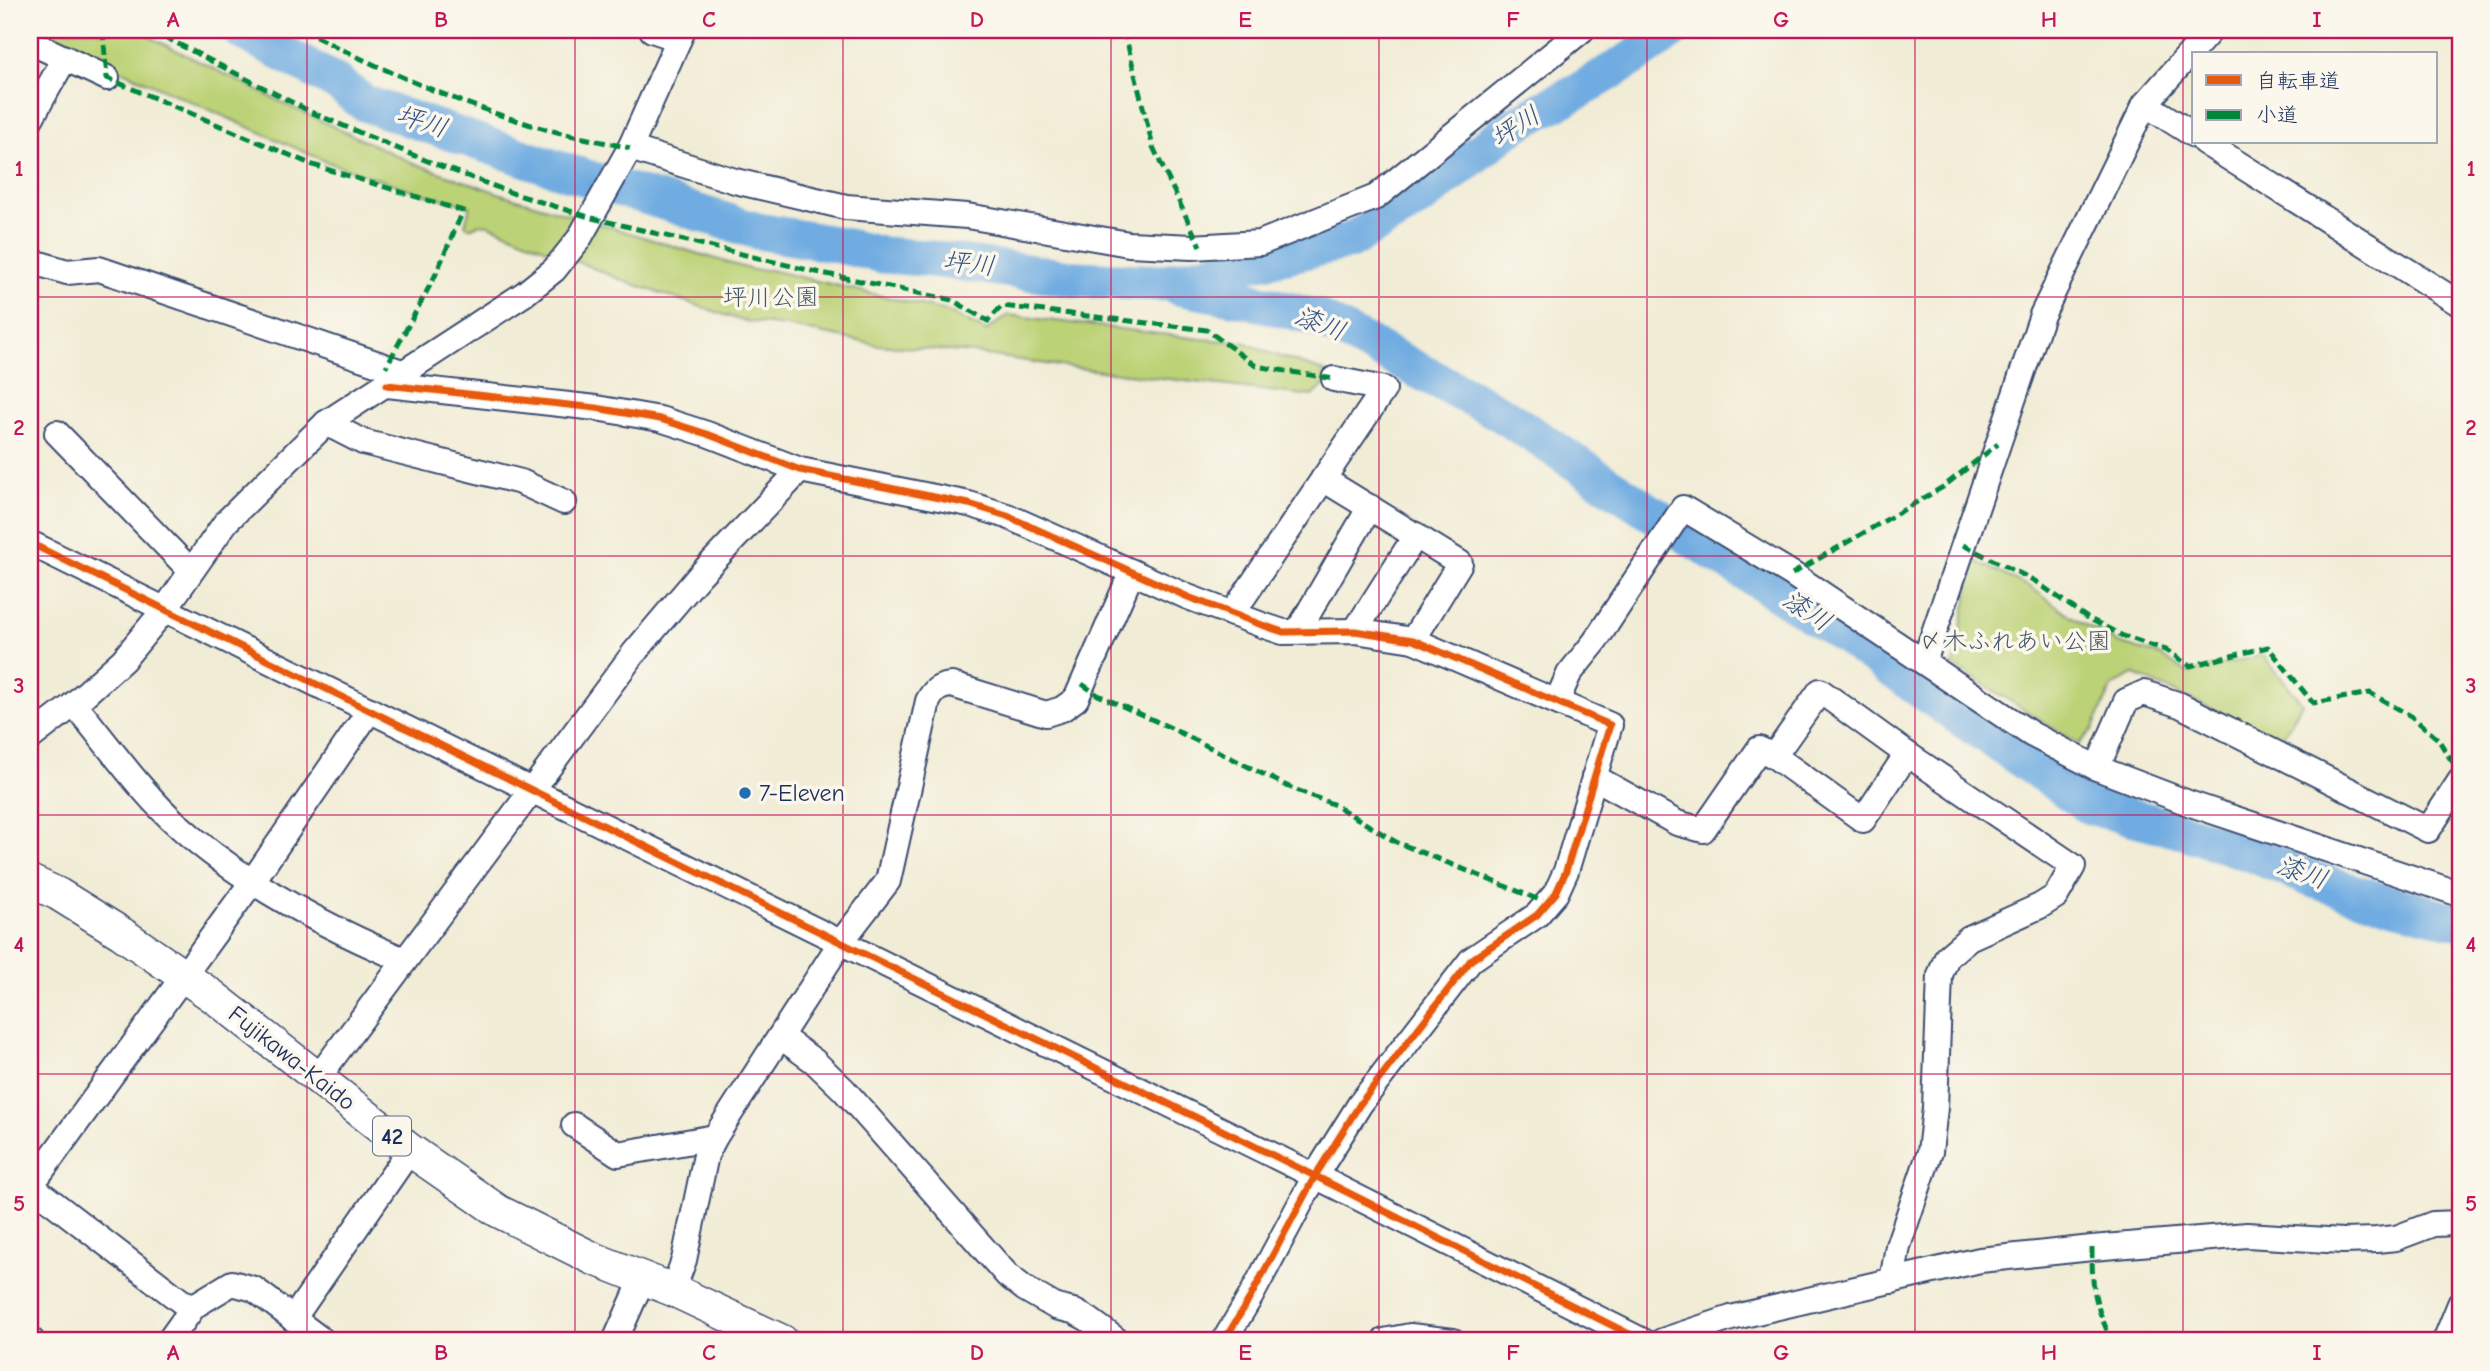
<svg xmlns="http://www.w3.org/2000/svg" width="2490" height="1371" font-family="'Comic Neue','Klee One',sans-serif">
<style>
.green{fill:#bcd276;stroke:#6c806a;stroke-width:2}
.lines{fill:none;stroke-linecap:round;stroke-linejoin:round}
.river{stroke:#6face1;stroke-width:37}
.minor-casing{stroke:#3b4b70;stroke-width:28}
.major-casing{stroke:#3b4b70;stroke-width:35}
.minor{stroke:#fff;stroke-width:24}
.major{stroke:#fff;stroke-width:32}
.quiet{stroke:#00873e;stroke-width:5;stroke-dasharray:10 5;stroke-linecap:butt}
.cycleway-casing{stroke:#fbf7ec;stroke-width:11}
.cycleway{stroke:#e8590c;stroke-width:7}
.grid{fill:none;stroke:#c2185b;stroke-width:2;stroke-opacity:0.55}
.poi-dot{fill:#1f6fb2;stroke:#fbf7ec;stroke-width:2.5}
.labels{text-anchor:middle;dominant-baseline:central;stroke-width:7;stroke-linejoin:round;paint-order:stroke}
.shield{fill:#fbf7ec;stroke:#5e6b89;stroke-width:2}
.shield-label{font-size:23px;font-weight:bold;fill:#1b2f5e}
.park-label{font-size:24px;fill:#435864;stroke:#fbf7ec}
.poi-label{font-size:24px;fill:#1b2f5e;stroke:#fbf7ec;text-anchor:start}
.street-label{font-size:24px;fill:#1b2f5e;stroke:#fbf7ec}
.water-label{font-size:26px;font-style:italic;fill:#345485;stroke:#fbf7ec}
.neatline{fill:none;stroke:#c2185b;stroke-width:2.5}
.grid-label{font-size:23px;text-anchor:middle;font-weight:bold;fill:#c2185b}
</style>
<rect width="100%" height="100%" fill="#fbf7ec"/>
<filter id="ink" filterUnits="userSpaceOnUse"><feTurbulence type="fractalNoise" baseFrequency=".0143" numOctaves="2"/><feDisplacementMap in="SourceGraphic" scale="14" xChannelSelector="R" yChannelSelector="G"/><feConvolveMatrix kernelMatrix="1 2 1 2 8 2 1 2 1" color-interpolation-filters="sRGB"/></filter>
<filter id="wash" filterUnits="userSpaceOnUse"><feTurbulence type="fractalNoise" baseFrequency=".00686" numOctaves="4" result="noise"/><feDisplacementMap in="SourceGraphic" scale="28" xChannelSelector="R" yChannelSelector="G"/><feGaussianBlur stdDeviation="1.57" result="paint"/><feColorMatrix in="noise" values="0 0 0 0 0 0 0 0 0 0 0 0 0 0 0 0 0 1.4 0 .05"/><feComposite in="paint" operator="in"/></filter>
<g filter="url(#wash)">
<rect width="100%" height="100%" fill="#f1ecd5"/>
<g class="green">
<path d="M 32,30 L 97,30 L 98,32 C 111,32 123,30 136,30 L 291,107 L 413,163 L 504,195 L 752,270 L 770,270 L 946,311 L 986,331 L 1008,315 L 1200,339 L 1244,342 L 1272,354 L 1324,371 L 1325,384 L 1313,396 L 1060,366 L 973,353 L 878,345 L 786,326 L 743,321 L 624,281 L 489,225 L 478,224 L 470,228 L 465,225 L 470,206 L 424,194 L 327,162 L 98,60 L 90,61 Z"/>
<polygon points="1975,561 2030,587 2081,623 2118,643 2161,656 2187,673 2263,655 2302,703 2281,740 2133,674 2112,687 2092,730 2079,744 1953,665"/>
</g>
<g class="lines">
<g class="river">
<polyline points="239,30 336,82 364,103 542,164 757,231 834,244 882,255 924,258 1078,279 1160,283 1350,241 1421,198 1513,125 1582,89 1635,57 1673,30"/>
<polyline points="1178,287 1248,300 1318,318 1500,413 1661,519 1842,634 1933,699 2089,806 2174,828 2252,854 2311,879 2381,901 2460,922"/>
</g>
</g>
</g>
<g filter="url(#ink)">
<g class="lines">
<defs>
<g id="minor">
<polyline points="652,30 679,39"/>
<polyline points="30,42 107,78"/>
<polyline points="2145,104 2194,135"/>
<polyline points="30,120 65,58"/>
<polyline points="2204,142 2460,304"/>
<polyline points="630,148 735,181 846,207 967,216 1129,244 1192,247 1260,243 1376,197 1582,30"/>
<polyline points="30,261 67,272 99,269 405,373"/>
<polyline points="387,385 596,408 660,419 707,434 800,470 969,504 1007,516 1188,597 1262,625 1283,632 1355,631 1413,640 1610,725 1566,871 1556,893 1537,915 1471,960 1360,1104 1315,1176 1251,1296 1224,1341"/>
<polyline points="326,423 363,442 521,482 564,502"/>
<polyline points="57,433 191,571"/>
<polyline points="1323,479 1460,563 1413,640"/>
<polyline points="30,543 1315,1176 1643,1341"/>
<polyline points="1232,614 1384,389 1334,379"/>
<polyline points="1298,631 1370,507"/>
<polyline points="1355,631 1416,535"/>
<polyline points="1924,662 2042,315 2145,104 2211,30"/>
<polyline points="1557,701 1569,674 1594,643 1683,508 1792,574 2031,734 2097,768 2191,804 2460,894"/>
<path d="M 74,704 C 106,742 142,794 179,826 C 242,883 326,927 404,960"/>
<polyline points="30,738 74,704 123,660 165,609 226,522 326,423 524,294 554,270 579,239 630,148 683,30"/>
<polyline points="1774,756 1863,820 1907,754 2073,866 2056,896 2040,906 1969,938 1947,957 1940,975 1935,1108 1930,1152 1898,1246 1892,1281"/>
<polyline points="2097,768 2126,701 2144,693 2180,705 2428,830 2460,781"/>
<polyline points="1594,777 1677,823 1703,830 1759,749 1774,756 1820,691 1907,754"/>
<polyline points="781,1037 814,1061 844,1090 1007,1275 1025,1289 1056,1307 1073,1311 1088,1319 1118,1341"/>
<polyline points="317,1079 634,653 700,575 800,470"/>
<polyline points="574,1125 618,1154 715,1137"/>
<polyline points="30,1185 182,1302 194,1306 232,1283 254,1289 323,1341"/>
<polyline points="30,1187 252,882 370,710"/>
<path d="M 673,1290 L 684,1260 L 706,1155 L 715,1137 L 841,942 L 888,881 L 928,701 C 934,690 939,686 952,685 L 1046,714 L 1062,709 L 1076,699 L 1132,572"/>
<polyline points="293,1319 410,1150"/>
<polyline points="30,1339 32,1341"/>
<polyline points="169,1341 194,1306"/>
<polyline points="615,1341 643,1278"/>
<polyline points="1384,1341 1410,1336 1453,1341"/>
<polyline points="1662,1341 1731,1318 1980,1260 2092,1248 2247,1235 2343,1241 2376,1240 2396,1238 2433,1224 2460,1223"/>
<polyline points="2445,1341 2460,1304"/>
</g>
<polyline id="major" points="30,881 58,894 121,933 214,997 410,1150 498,1211 592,1258 673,1290 782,1341"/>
</defs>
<use href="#minor" class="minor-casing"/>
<use href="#major" class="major-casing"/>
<use href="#minor" class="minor"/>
<use href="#major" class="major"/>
<g class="quiet">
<polyline points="103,30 107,78 313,165 463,211 435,276 386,367"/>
<polyline points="151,30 313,113 425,160 512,193 592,218 812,271 952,300 988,321 1002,306 1207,330 1256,366 1334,379"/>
<path d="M 302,30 C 374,66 447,99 525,123 C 559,134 595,140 630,148"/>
<polyline points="1124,30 1153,147 1200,246"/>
<polyline points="1963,545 2035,581 2086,617 2123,636 2166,650 2190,666 2268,647 2313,703 2370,693 2411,716 2438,739 2451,760 2460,768"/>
<polyline points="1792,574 1943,487 1998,444"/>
<polyline points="1082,684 1098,695 1171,728 1289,787 1335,805 1396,842 1547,903"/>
<path d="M 2092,1248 C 2092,1289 2094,1303 2112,1341"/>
</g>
<defs>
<g id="cycleway">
<polyline points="387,385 596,408 660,419 707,434 800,470 969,504 1007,516 1188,597 1262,625 1283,632 1355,631 1413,640 1610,725 1566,871 1556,893 1537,915 1471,960 1360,1104 1315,1176 1251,1296 1224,1341"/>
<polyline points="30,543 1315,1176 1643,1341"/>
</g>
</defs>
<use href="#cycleway" class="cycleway-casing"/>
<use href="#cycleway" class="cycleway"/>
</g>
</g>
<path class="grid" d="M 307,30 L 307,1341M 575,30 L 575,1341M 843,30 L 843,1341M 1111,30 L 1111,1341M 1379,30 L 1379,1341M 1647,30 L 1647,1341M 1915,30 L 1915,1341M 2183,30 L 2183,1341M 30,297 L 2460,297M 30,556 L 2460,556M 30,815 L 2460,815M 30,1074 L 2460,1074"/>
<circle class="poi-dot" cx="745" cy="793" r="7"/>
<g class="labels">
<rect class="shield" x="373" y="1116.5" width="38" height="39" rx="5"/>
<g class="shield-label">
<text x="392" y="1136">42</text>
</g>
<g class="park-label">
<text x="771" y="297">坪川公園</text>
<text x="2015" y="641">〆木ふれあい公園</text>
</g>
<g class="poi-label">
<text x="759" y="793">7-Eleven</text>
</g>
<g class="street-label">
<text transform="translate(292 1058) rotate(38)">Fujikawa-Kaido</text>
</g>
<g class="water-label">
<text transform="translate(422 122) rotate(18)">坪川</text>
<text transform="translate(1516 127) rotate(-33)">坪川</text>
<text transform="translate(969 264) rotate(6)">坪川</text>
<text transform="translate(1320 324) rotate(21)">漆川</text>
<text transform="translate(1807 611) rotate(33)">漆川</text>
<text transform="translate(2302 873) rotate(19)">漆川</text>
</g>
</g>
<rect width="2490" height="1371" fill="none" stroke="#fbf7ec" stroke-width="77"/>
<rect x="2192" y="52" width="245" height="91" fill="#fbf7ec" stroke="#a1a7b3" stroke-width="2"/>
<rect x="2206" y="75" width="35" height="10" fill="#e8590c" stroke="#a1a7b3" stroke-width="2"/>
<text x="2256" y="88" font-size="21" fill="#1b2f5e">自転車道</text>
<rect x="2206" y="110" width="35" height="10" fill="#00873e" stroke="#a1a7b3" stroke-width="2"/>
<text x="2256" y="122" font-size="21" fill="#1b2f5e">小道</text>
<rect x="38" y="38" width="2414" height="1294" class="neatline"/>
<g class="grid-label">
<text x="173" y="27">A</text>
<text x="441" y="27">B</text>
<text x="709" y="27">C</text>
<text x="977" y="27">D</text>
<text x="1245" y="27">E</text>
<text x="1513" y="27">F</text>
<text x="1781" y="27">G</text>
<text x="2049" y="27">H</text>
<text x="2317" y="27">I</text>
<text x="19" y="176">1</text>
<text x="2471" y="176">1</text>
<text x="19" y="435">2</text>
<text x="2471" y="435">2</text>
<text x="19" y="693">3</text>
<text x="2471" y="693">3</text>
<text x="19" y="952">4</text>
<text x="2471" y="952">4</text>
<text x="19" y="1211">5</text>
<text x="2471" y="1211">5</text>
<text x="173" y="1360">A</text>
<text x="441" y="1360">B</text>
<text x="709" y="1360">C</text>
<text x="977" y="1360">D</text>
<text x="1245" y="1360">E</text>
<text x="1513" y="1360">F</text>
<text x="1781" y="1360">G</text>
<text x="2049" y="1360">H</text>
<text x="2317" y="1360">I</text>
</g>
</svg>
